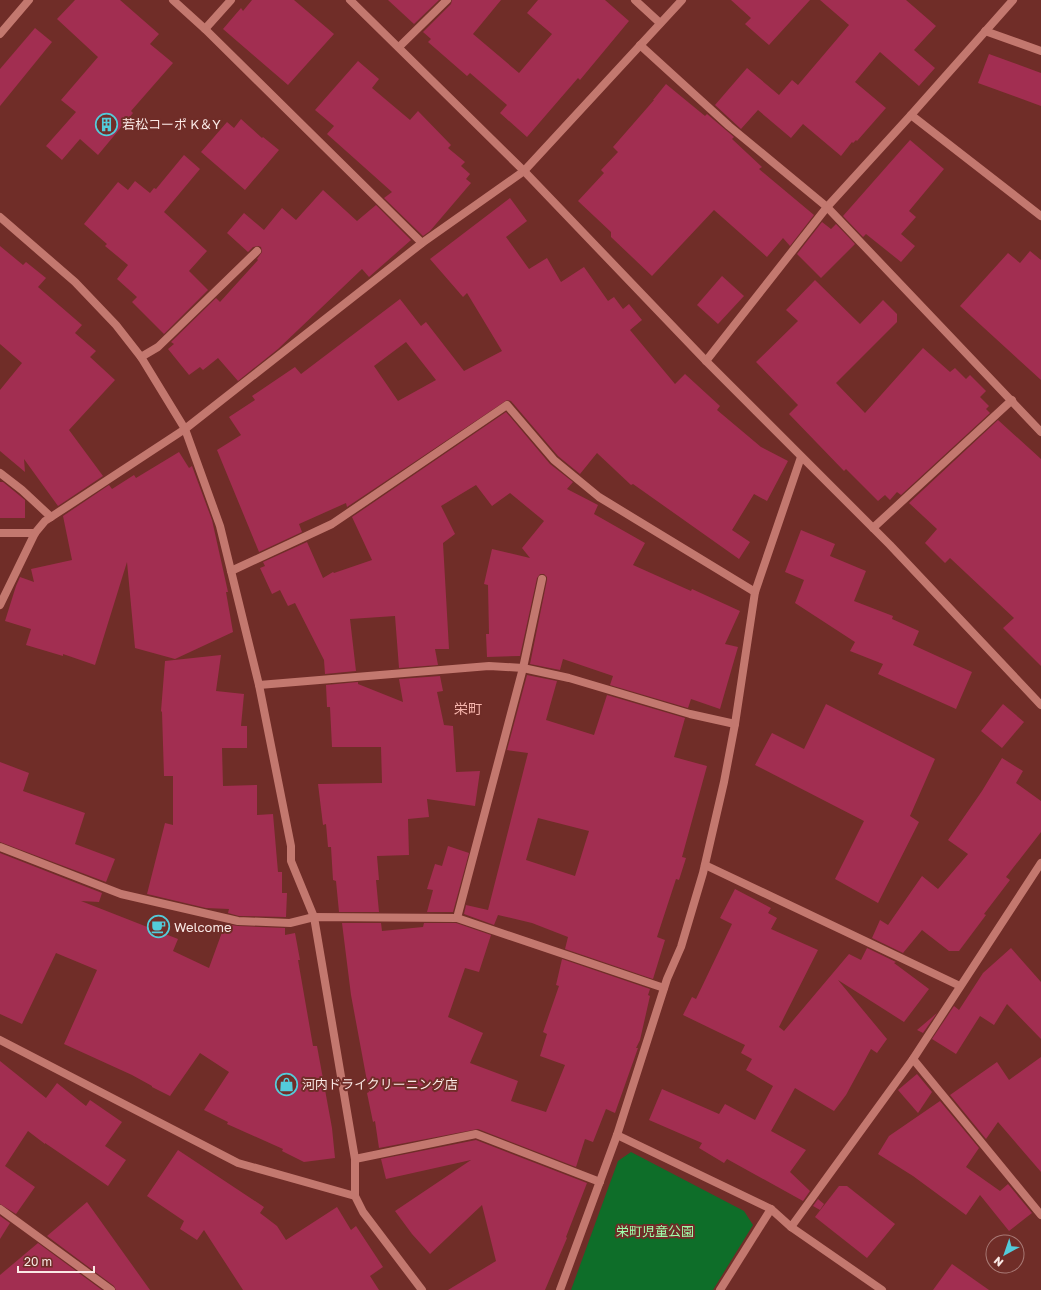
<svg xmlns="http://www.w3.org/2000/svg" width="1041" height="1290" font-family="'Golos Text','Noto Sans JP',sans-serif">
<style>
.green{fill:#0e6e29}
.building{fill:#a22e51;fill-rule:evenodd}
.lines{fill:none;stroke-linecap:round;stroke-linejoin:round}
.service{stroke:#c3786f;stroke-width:8}
.minor{stroke:#c3786f;stroke-width:8}
.tertiary{stroke:#c3786f;stroke-width:8}
.labels{text-anchor:middle;dominant-baseline:central;stroke-width:4;stroke-linejoin:round;paint-order:stroke}
.poi-label{font-size:13px;fill:#fae9e6;stroke:#702d28;text-anchor:start}
.park-label{font-size:13px;fill:#9efeaa;stroke:#702d28}
.neighbourhood-label{font-size:14px;fill:#f6b5ad;stroke:#702d28}
</style>
<rect width="100%" height="100%" fill="#702d28"/>
<polygon class="green" points="631,1152 744,1211 753,1225 713,1290 571,1290 618,1161"/>
<g class="building">
<polygon points="75,0 120,0 159,34 150,44 173,63 131,111 133,113 98,155 80,139 62,160 46,146 76,112 61,100 98,57 57,19"/>
<polygon points="252,0 294,0 334,34 288,85 223,29 241,8 243,11"/>
<polygon points="388,0 439,0 414,24"/>
<polygon points="452,0 501,0 473,34 519,73 552,34 527,13 538,0 605,0 629,21 580,80 578,78 527,137 500,113 507,105 470,73 467,76 428,42 431,39 423,32 451,4"/>
<polygon points="731,0 810,0 769,45 745,24 751,18"/>
<polygon points="820,0 906,0 936,26 914,50 935,68 919,86 880,52 855,82 886,108 857,141 856,140 853,143 852,142 841,156 803,124 791,138 758,110 741,129 715,105 747,68 779,95 792,80 798,85 849,25"/>
<polygon points="35,28 52,42 0,106 0,69"/>
<polygon points="989,54 1041,73 1041,106 978,83"/>
<polygon points="358,61 379,79 372,88 410,120 418,111 451,145 448,148 465,162 461,166 470,174 466,179 471,183 430,231 423,236 384,198 392,192 327,134 334,126 315,110"/>
<polygon points="666,84 705,116 707,114 734,137 732,139 762,167 759,169 814,215 790,246 783,238 767,257 714,210 652,276 611,237 611,232 578,201 604,173 601,170 618,152 613,147 654,100 653,100"/>
<polygon points="241,119 262,138 263,137 279,150 245,190 201,152 227,122 234,128"/>
<polygon points="910,140 944,169 909,211 916,217 901,234 915,246 901,262 866,234 863,237 843,216"/>
<polygon points="184,155 200,169 164,212 207,251 189,271 208,290 164,334 132,302 137,297 117,279 128,265 105,246 107,244 84,224 118,182 128,190 135,181 150,193 154,188 156,189"/>
<polygon points="323,190 357,221 376,205 411,240 369,277 362,269 278,349 238,381 218,358 203,370 200,367 189,375 168,349 174,344 171,342 216,298 220,302 258,260 257,259 262,252 261,247 258,246 253,247 248,252 227,233 244,213 264,230 282,208 296,220"/>
<path d="M 510,198 L 527,221 L 506,237 L 529,269 L 547,258 L 561,282 L 584,267 L 608,301 L 614,297 L 623,309 L 629,304 L 642,320 L 630,330 L 675,384 L 685,374 L 720,406 L 717,410 L 761,447 L 788,461 L 767,501 L 754,494 L 732,530 L 750,542 L 739,559 L 633,484 L 631,485 L 597,453 L 580,474 L 558,456 L 511,401 L 507,400 L 347,507 L 346,503 L 299,524 L 302,532 L 259,552 L 217,450 L 241,435 L 229,417 L 255,400 L 252,396 L 295,367 L 301,374 L 400,299 L 421,326 L 426,322 L 464,371 L 502,351 L 467,293 L 463,297 L 430,259 ZM 406,342 L 436,380 L 398,401 L 374,366 Z"/>
<polygon points="822,222 831,229 836,224 855,244 821,278 797,254"/>
<polygon points="0,246 23,265 26,262 46,278 38,287 82,325 75,333 96,351 90,357 115,380 69,430 103,476 58,506 24,459 25,472 0,451 0,390 22,363 0,344"/>
<polygon points="1030,251 1041,260 1041,380 960,306 1008,253 1020,263"/>
<polygon points="722,276 744,296 718,324 697,305"/>
<polygon points="815,280 860,324 883,300 897,314 897,322 836,383 865,413 923,348 950,372 955,368 966,379 970,375 986,391 980,397 989,406 986,409 990,413 901,495 897,492 890,500 885,495 878,501 846,469 844,471 789,414 798,405 756,362 798,321 786,310"/>
<polygon points="506,412 550,464 573,482 567,489 598,505 594,514 645,543 633,565 691,591 692,589 740,611 725,644 738,647 720,709 691,699 688,708 610,685 613,676 563,659 560,670 530,664 547,580 547,577 544,574 540,574 537,578 520,656 487,657 486,634 489,634 488,585 484,584 492,549 530,558 522,548 544,521 510,493 492,506 476,485 441,506 455,534 443,543 449,649 435,649 438,665 399,668 395,616 350,619 356,671 325,674 324,660 295,603 288,606 280,590 272,594 260,568 265,566 263,562 307,542 323,578 333,572 334,573 372,560 352,517"/>
<polygon points="998,420 1041,459 1041,666 1003,628 1014,618 950,558 945,563 925,543 937,529 909,503"/>
<polygon points="179,452 189,468 192,466 212,520 228,592 226,592 233,632 175,659 135,648 127,562 95,665 63,654 63,656 26,645 31,629 5,621 16,586 20,577 34,582 31,569 72,560 63,516 109,485 112,489 134,475 136,478"/>
<polygon points="0,482 3,482 25,500 25,518 0,518"/>
<polygon points="801,530 835,544 830,556 866,571 854,601 893,616 892,619 919,631 913,645 972,672 956,709 878,674 883,664 850,651 855,642 795,603 804,580 785,572"/>
<polygon points="221,655 216,691 244,694 241,726 247,726 247,748 222,748 223,786 257,785 257,815 273,814 278,872 282,872 282,893 287,893 286,917 239,916 228,913 229,909 206,908 147,894 165,823 173,825 173,776 164,776 162,712 161,711 165,661"/>
<path d="M 527,675 L 557,681 L 546,720 L 594,735 L 607,695 L 685,718 L 674,757 L 707,766 L 682,857 L 686,858 L 679,880 L 676,879 L 657,937 L 665,940 L 653,979 L 565,949 L 568,937 L 532,923 L 498,915 L 494,925 L 464,914 L 466,905 L 488,910 L 528,753 L 507,750 ZM 538,818 L 589,831 L 575,876 L 526,860 Z"/>
<polygon points="440,676 443,691 437,692 444,725 453,726 456,772 480,771 475,806 427,799 429,817 408,819 409,855 377,856 379,880 376,880 379,912 339,912 336,881 333,880 331,847 328,847 326,824 323,825 318,784 382,783 381,747 332,747 330,707 327,707 326,685 358,682 358,684 403,702 399,679"/>
<polygon points="826,704 935,759 910,816 919,822 878,903 835,879 864,821 755,765 772,733 804,749"/>
<polygon points="1003,704 1024,722 1002,748 981,731"/>
<polygon points="1002,758 1023,771 1016,783 1041,801 1041,832 1006,877 1010,880 984,914 986,915 959,951 949,951 922,930 903,953 872,938 880,920 888,925 922,876 938,889 968,854 948,840 982,791"/>
<polygon points="0,762 29,773 23,791 85,813 75,844 115,859 106,882 0,842"/>
<polygon points="448,846 469,853 453,912 427,912 433,890 427,889 435,864 442,866"/>
<polygon points="0,853 102,893 99,902 81,901 178,939 173,951 209,968 225,924 238,926 285,928 285,935 295,933 300,960 298,960 313,1046 317,1046 332,1128 335,1158 304,1162 282,1151 283,1149 227,1124 228,1122 204,1110 229,1072 200,1053 170,1096 152,1087 152,1086 132,1075 64,1044 97,970 56,953 22,1024 0,1014"/>
<polygon points="735,889 771,908 768,913 777,918 771,929 818,950 779,1027 784,1031 849,954 861,960 867,948 896,962 894,963 929,989 904,1022 838,980 887,1039 877,1053 871,1049 846,1095 834,1111 795,1088 771,1131 806,1150 790,1172 810,1191 803,1201 727,1159 724,1163 699,1148 702,1143 649,1120 662,1089 719,1114 725,1104 755,1120 773,1086 746,1070 752,1059 741,1053 745,1045 683,1015 692,997 696,999 732,924 720,918"/>
<polygon points="342,923 381,923 382,931 423,927 424,923 456,923 491,935 479,972 465,968 448,1017 483,1033 470,1063 518,1081 511,1101 546,1112 565,1065 540,1056 547,1034 543,1032 559,986 556,985 562,959 650,989 648,995 650,996 640,1040 636,1048 638,1048 615,1113 606,1109 593,1142 585,1139 576,1167 478,1129 379,1148 375,1121 373,1122 367,1093 369,1092 351,995"/>
<polygon points="1011,948 1041,982 1041,1039 1007,1004 994,1025 980,1016 956,1054 932,1039 954,1006 959,1010 983,973"/>
<polygon points="937,1013 923,1033 917,1030"/>
<polygon points="1041,1057 1041,1172 998,1122 986,1139 950,1095 997,1062 1009,1080"/>
<polygon points="0,1061 46,1098 57,1083 86,1106 90,1100 122,1122 105,1146 126,1160 108,1186 45,1143 45,1144 28,1131 5,1166 35,1187 16,1214 0,1204"/>
<polygon points="917,1074 932,1092 918,1113 898,1090"/>
<polygon points="940,1101 979,1148 966,1167 1000,1191 1008,1184 1032,1213 1009,1231 980,1195 966,1215 913,1176 878,1154 889,1136"/>
<polygon points="476,1140 587,1183 566,1237 567,1238 545,1290 448,1290 496,1261 482,1205 430,1254 412,1234 395,1211 471,1160 386,1179 381,1159"/>
<polygon points="178,1150 264,1207 260,1213 277,1226 286,1240 337,1207 351,1230 356,1226 383,1267 370,1276 379,1290 243,1290 204,1230 197,1240 180,1229 184,1221 147,1196"/>
<polygon points="839,1186 847,1186 895,1224 867,1258 815,1217"/>
<polygon points="818,1199 824,1204 820,1210 813,1206"/>
<polygon points="87,1202 150,1290 116,1290 114,1286 47,1236"/>
<polygon points="0,1216 10,1223 0,1239"/>
<polygon points="38,1243 102,1290 0,1290 0,1275"/>
<polygon points="952,1264 989,1290 933,1290"/>
</g>
<g class="lines">
<g class="service">
<polyline points="635,0 660,23"/>
<polyline points="399,47 447,0"/>
</g>
<g class="minor">
<polyline points="173,0 205,29 422,243"/>
<polyline points="205,29 231,0"/>
<polyline points="985,31 1041,51"/>
<polyline points="0,34 29,0"/>
<polyline points="640,45 729,126 827,207 1041,432"/>
<polyline points="911,115 1041,216"/>
<polyline points="141,357 158,347 257,251"/>
<polyline points="706,361 827,207 911,115 1013,0"/>
<polyline points="0,473 22,490 51,517"/>
<polyline points="873,528 1012,400"/>
<polyline points="0,533 35,533"/>
<polyline points="231,571 332,524 507,405 554,460 599,497 755,592"/>
<polyline points="0,605 35,533 45,521 185,429 422,243 524,171"/>
<polyline points="259,685 489,666 523,668 569,678 690,714 735,724"/>
<polyline points="0,847 121,894 238,921 290,923 314,917 457,918 664,988"/>
<polyline points="705,865 960,986"/>
<polyline points="457,918 523,668 542,579"/>
<polyline points="0,1040 238,1163 355,1196 363,1212 422,1290"/>
<polyline points="913,1059 1041,1215"/>
<polyline points="617,1135 771,1209 791,1227 913,1059 1041,863"/>
<polyline points="355,1159 476,1134 600,1182"/>
<polyline points="0,1209 111,1290"/>
<polyline points="791,1227 882,1290"/>
<polyline points="560,1290 617,1135 667,979 681,947 703,873 724,782 735,724 755,592 801,457"/>
<polyline points="720,1290 771,1209"/>
</g>
<g class="tertiary">
<polyline points="350,0 524,171 706,361 890,545 1041,705"/>
<polyline points="524,171 682,0"/>
<polyline points="0,217 75,282 116,325 141,357 185,429 220,526 259,685 291,846 291,861 314,917 355,1159 355,1196"/>
</g>
</g>
<defs>
<symbol id="building-ring" viewBox="-11 -11 22 22"><circle r="9.5" fill="#702d28" stroke="#53cbda" stroke-width="1.5"/><path d="M-4-6H4V6H1V3H-1V6H-4ZM-2.5-4.3h1.7v1.8h-1.7ZM.8-4.3h1.7v1.8H.8ZM-2.5-1h1.7V.8h-1.7ZM.8-1h1.7V.8H.8Z" fill="#53cbda"/></symbol>
<symbol id="cafe-ring" viewBox="-11 -11 22 22"><circle r="9.5" fill="#702d28" stroke="#53cbda" stroke-width="1.5"/><path d="M-5.5-4.5H6V0H3Q3 3.5 0 3.5H-2.5Q-5.5 3.5-5.5 0ZM3-3.2v2h1.7v-2ZM-6 4.5H4V6H-6Z" fill="#53cbda"/></symbol>
<symbol id="shop-ring" viewBox="-11 -11 22 22"><circle r="9.5" fill="#702d28" stroke="#53cbda" stroke-width="1.5"/><path d="M-5-2.5h2.3a2.7 3.5 0 0 1 5.4 0H5L5.5 6h-11ZM-1.5-2.5h3a1.5 2.3 0 0 0-3 0Z" fill="#53cbda"/></symbol>
</defs>
<g fill-rule="evenodd">
<use href="#building-ring" x="94" y="112" width="25" height="25"/>
<use href="#cafe-ring" x="146" y="914" width="25" height="25"/>
<use href="#shop-ring" x="274" y="1072" width="25" height="25"/>
</g>
<g class="labels">
<g class="poi-label">
<text x="122" y="124">若松コーポ K＆Y</text>
<text x="174" y="927">Welcome</text>
<text x="302" y="1084">河内ドライクリーニング店</text>
</g>
<g class="park-label">
<text x="655" y="1231">栄町児童公園</text>
</g>
<g class="neighbourhood-label">
<text x="468" y="708">栄町</text>
</g>
</g>
<g transform="translate(1005 1254) rotate(220)"><circle r="19" fill="#702d28" stroke="#a77874"/>
<path d="M0-3L7 15L0 10L-7 15Z" fill="#53cbda"/>
<text y="-6" font-size="11" font-weight="bold" text-anchor="middle" fill="#fae9e6">N</text>
</g>
<path d="M18 1266v6h76v-6" fill="none" stroke="#fae9e6" stroke-width="2"/>
<text x="24" y="1266" font-size="12" fill="#fae9e6" stroke="#702d28" stroke-width="3" paint-order="stroke">20 m</text>
</svg>
